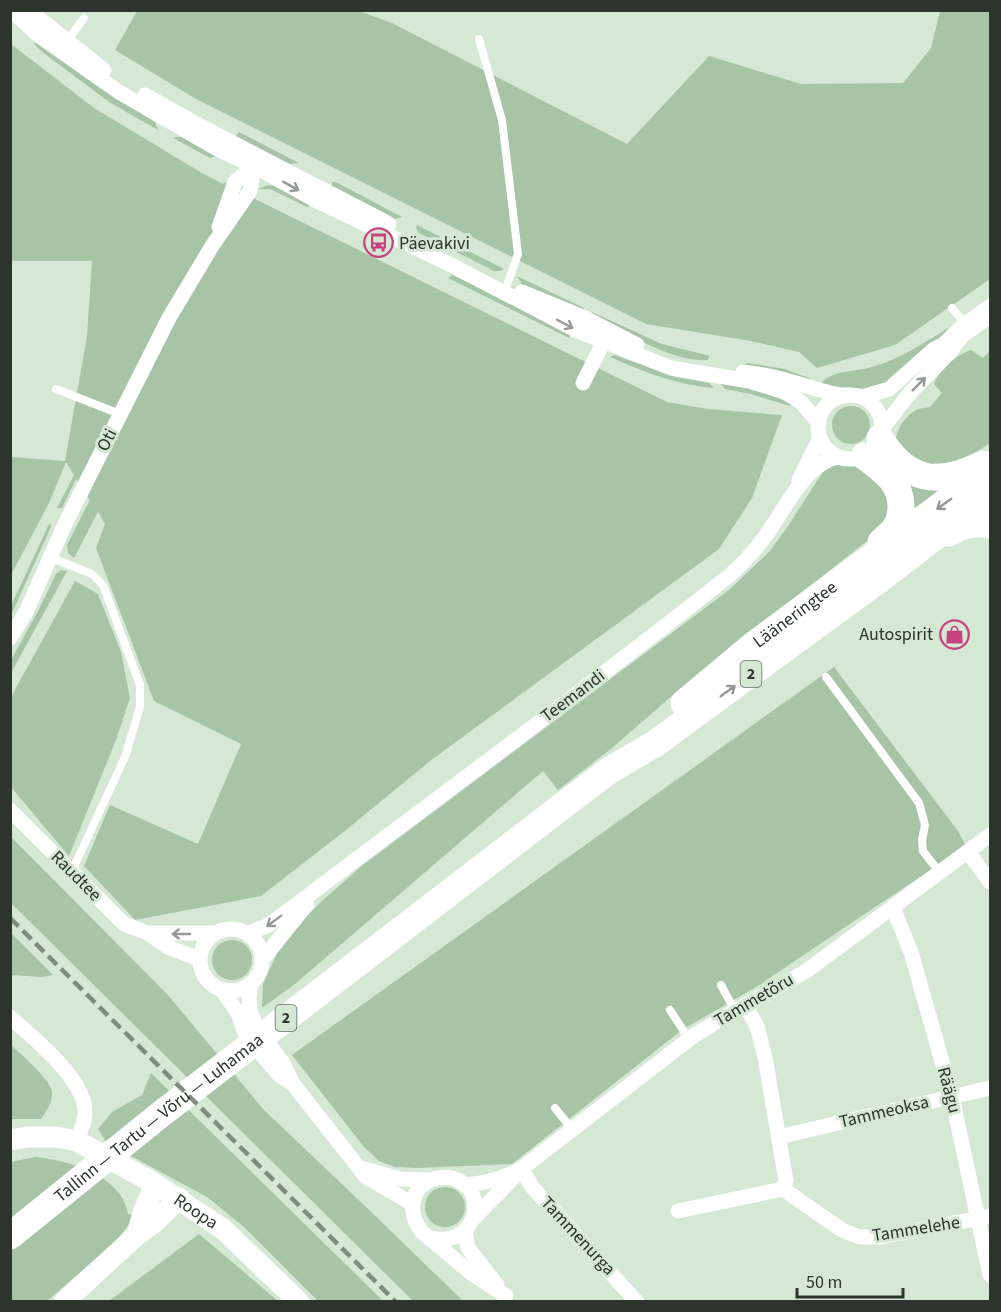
<svg xmlns="http://www.w3.org/2000/svg" width="1001" height="1312" font-family="'Source Sans 3',sans-serif">
<style>
.green{fill:#a7c4a7}
.lines{fill:none;stroke-linecap:round;stroke-linejoin:round}
.lane{stroke:#fff;stroke-width:8}
.street{stroke:#fff;stroke-width:15}
.secondary{stroke:#fff;stroke-width:21}
.highway{stroke:#fff;stroke-width:27}
.rail{stroke:#7f8d7f;stroke-width:4.5;stroke-dasharray:12 6;stroke-linecap:butt}
.oneway{stroke:#969a96}
.labels{text-anchor:middle;dominant-baseline:central;stroke-width:6;stroke-linejoin:round;paint-order:stroke}
.shield{fill:#d4e8d4;stroke:#5e6a5f;stroke-width:1.5}
.shield-label{font-size:16px;font-weight:bold;fill:#2c342d}
.poi-label{font-size:18px;fill:#2c342d;stroke:#d4e8d4;text-anchor:start}
.street-label{font-size:18px;fill:#2c342d;stroke:#d4e8d4}
</style>
<rect width="100%" height="100%" fill="#d4e8d4"/>
<g class="green">
<polygon points="137,11 359,11 392,23 627,144 709,56 801,84 903,83 931,48 940,11 990,11 990,279 895,345 817,368 799,352 751,341 646,324 196,99 115,50"/>
<polygon points="34,42 100,88 155,122 158,130 109,102 45,54 35,45"/>
<polygon points="11,44 94,108 202,173 223,184 226,182 226,185 252,198 253,197 255,199 667,402 708,409 782,415 752,498 719,549 430,761 346,830 261,896 135,920 84,866 110,805 198,844 241,744 154,701 96,548 105,524 98,512 74,558 68,553 67,545 90,500 76,479 62,508 57,508 74,475 66,462 49,503 11,575 11,457 65,461 87,336 92,261 11,261"/>
<polygon points="239,132 299,163 290,164 236,136"/>
<polygon points="176,137 181,137 215,156 210,158 173,138"/>
<polygon points="332,182 336,182 402,217 394,219 332,186"/>
<polygon points="268,185 274,186 311,205 307,207 270,189 258,189"/>
<polygon points="417,225 504,269 500,271 494,271 419,233 416,228"/>
<polygon points="453,275 543,319 570,335 569,338 448,278"/>
<polygon points="517,276 584,308 583,311 523,286"/>
<path d="M 592,312 L 662,344 L 710,356 L 708,360 C 673,363 622,331 592,314 Z"/>
<path d="M 948,328 L 946,334 L 885,385 L 867,389 L 820,385 C 828,370 857,372 872,367 C 900,359 924,343 948,328 Z"/>
<path d="M 971,350 L 983,358 L 990,351 L 990,443 C 975,454 939,472 920,463 C 911,459 902,450 893,444 L 901,424 L 910,414 L 918,409 L 930,407 L 942,393 L 934,384 C 940,369 956,355 971,350 Z"/>
<path d="M 614,355 L 676,377 L 709,383 L 714,388 C 676,385 644,372 610,357 Z"/>
<polygon points="748,363 785,369 809,378 810,381 768,369 737,367"/>
<polygon points="719,382 751,388 792,403 790,406 751,394 725,389"/>
<circle cx="851" cy="425" r="19"/>
<polygon points="844,463 858,466 891,492 887,519 877,533 688,682 612,748 558,790 543,771 295,984 262,1008 263,984 280,947 291,932 323,900 363,865 729,590 770,551 788,526 823,472 832,466"/>
<polygon points="904,477 949,485 913,513"/>
<polygon points="50,522 51,527 11,615 11,606"/>
<polygon points="61,570 67,571 11,673 11,660 38,611 56,574"/>
<polygon points="75,581 98,594 121,652 130,698 116,740 69,856 11,787 11,697"/>
<polygon points="834,667 958,831 966,846 756,987 682,1030 512,1164 418,1168 395,1167 379,1161 364,1147 292,1055"/>
<polygon points="10,836 167,994 263,1109 365,1206 463,1301 413,1301 11,903"/>
<polygon points="11,933 53,975 42,977 13,975 11,977"/>
<circle cx="232" cy="960" r="20"/>
<path d="M 11,1045 C 21,1054 46,1076 51,1088 C 55,1099 47,1110 41,1119 L 11,1119 Z"/>
<polygon points="151,1073 383,1301 318,1301 244,1227 207,1197 107,1143 98,1129 112,1112 142,1095"/>
<path d="M 35,1157 C 68,1160 123,1176 128,1214 L 136,1215 L 115,1242 L 47,1301 L 11,1302 L 11,1162 Z"/>
<circle cx="445" cy="1207" r="20"/>
<polygon points="199,1234 278,1301 109,1301"/>
</g>
<g class="lines">
<g class="lane">
<polyline points="479,39 502,120 518,254 507,285"/>
<polyline points="67,41 84,18"/>
<polyline points="952,308 966,325"/>
<polyline points="943,340 962,322 990,302"/>
<polyline points="56,389 120,414"/>
<polyline points="49,557 92,574 103,585 140,685 140,707 125,757 72,871"/>
<polyline points="826,677 919,803 925,825 922,840 923,851 940,873"/>
<polyline points="721,985 735,1011"/>
<polyline points="670,1010 689,1039"/>
<polyline points="555,1108 572,1129"/>
</g>
<g class="street">
<polyline points="11,10 37,34 119,92 223,152 254,166 317,201 449,264 578,331 671,368 749,381 782,391 800,401 819,423"/>
<polyline points="29,10 104,70"/>
<path d="M 145,95 C 224,141 308,181 389,224"/>
<polyline points="219,227 235,182 254,166"/>
<polyline points="522,292 585,318 637,345"/>
<path d="M 743,372 C 777,375 809,388 842,396"/>
<polyline points="583,383 608,333"/>
<circle cx="850" cy="427" r="32"/>
<polyline points="862,397 889,389 934,349 960,337"/>
<polyline points="882,429 910,393 949,353 963,335 990,316"/>
<polyline points="799,480 820,438"/>
<polyline points="10,638 26,612 65,524 169,318 212,246 250,191 254,166 259,157"/>
<polyline points="10,810 124,924 148,933 214,933"/>
<polyline points="968,852 990,882"/>
<polyline points="893,908 911,952 952,1097 990,1275"/>
<circle cx="231" cy="960" r="31"/>
<polyline points="148,933 168,947 199,959"/>
<path d="M 248,933 L 267,926 L 293,907 C 438,797 587,689 730,575 C 742,565 754,551 764,538 C 783,513 805,462 838,457"/>
<polyline points="262,960 307,904"/>
<polyline points="251,984 249,997 250,1011 258,1030 283,1063 293,1084 366,1177 413,1204"/>
<polyline points="222,990 238,1013 246,1036 279,1075 290,1082"/>
<polyline points="745,1005 757,1026 765,1057 786,1181 783,1189"/>
<path d="M 10,1017 C 34,1039 87,1080 85,1114 C 85,1123 79,1133 77,1141"/>
<polyline points="778,1137 990,1088"/>
<polyline points="360,1168 401,1179 430,1180"/>
<polyline points="521,1169 533,1188 637,1302"/>
<path d="M 464,1185 C 485,1184 502,1179 521,1169 L 692,1037 L 721,1019 L 805,972 L 990,835"/>
<polyline points="678,1211 783,1189 842,1230 860,1237 881,1237 990,1216"/>
<polyline points="473,1219 517,1174"/>
<polyline points="465,1232 468,1248 497,1285"/>
<path d="M 431,1238 C 476,1249 492,1189 452,1178 C 442,1176 433,1178 425,1183 C 408,1196 410,1217 422,1232 L 471,1273 L 506,1296"/>
</g>
<g class="secondary">
<path id="s1" d="M 10,1140 L 27,1137 L 56,1137 L 77,1141 L 152,1182 L 223,1229 L 299,1302"/>
<polyline points="137,1235 143,1213 155,1184"/>
<polyline points="64,1302 137,1235 154,1223 179,1198"/>
</g>
<g class="highway">
<path d="M 880,438 C 907,483 939,486 984,464"/>
<path d="M 864,456 C 882,470 901,481 901,507 C 901,513 900,519 897,525 C 894,531 886,537 881,542"/>
<path d="M 949,533 C 962,525 976,522 990,525"/>
<path id="s2" d="M 684,703 L 752,646 L 990,469"/>
<path id="s3" d="M 10,1236 L 161,1114 L 565,804 L 610,770 L 656,743 L 888,573 L 990,494"/>
</g>
<polyline class="rail" points="10,918 396,1302"/>
</g>
<defs><path id="oneway-shaft" d="M-6 0H5M1.5-3L5.5 0L1.5 3" fill="none" stroke-width="1.6" stroke-linecap="round" stroke-linejoin="round" transform="scale(1.5)"/></defs>
<g class="oneway">
<use href="#oneway-shaft" transform="translate(291 186) rotate(29)"/>
<use href="#oneway-shaft" transform="translate(565 324) rotate(28)"/>
<use href="#oneway-shaft" transform="translate(919 384) rotate(-45)"/>
<use href="#oneway-shaft" transform="translate(944 504) rotate(144)"/>
<use href="#oneway-shaft" transform="translate(728 691) rotate(-36)"/>
<use href="#oneway-shaft" transform="translate(274 921) rotate(143)"/>
<use href="#oneway-shaft" transform="translate(181 934) rotate(180)"/>
</g>
<defs>
<symbol id="bus-ring" viewBox="-11 -11 22 22"><circle r="9.5" fill="#d4e8d4" stroke="#c94280" stroke-width="1.5"/><path d="M-5-6H5V4H4V6H2V4H-2V6H-4V4H-5ZM-3.5-4V0h7V-4ZM-3.5 1.2v1.5H-2V1.2ZM2 1.2v1.5H3.5V1.2Z" fill="#c94280"/></symbol>
<symbol id="shop-ring" viewBox="-11 -11 22 22"><circle r="9.5" fill="#d4e8d4" stroke="#c94280" stroke-width="1.5"/><path d="M-5-2.5h2.3a2.7 3.5 0 0 1 5.4 0H5L5.5 6h-11ZM-1.5-2.5h3a1.5 2.3 0 0 0-3 0Z" fill="#c94280"/></symbol>
</defs>
<g fill-rule="evenodd">
<use href="#bus-ring" x="362" y="226" width="33" height="33"/>
<use href="#shop-ring" x="938" y="618" width="33" height="33"/>
</g>
<g class="labels">
<g class="shield">
<rect x="740.5" y="661" width="21" height="26" rx="4.5"/>
<rect x="275.5" y="1005" width="21" height="26" rx="4.5"/>
</g>
<g class="shield-label">
<text x="751" y="674">2</text>
<text x="286" y="1018">2</text>
</g>
<g class="poi-label">
<text x="399" y="243">Päevakivi</text>
<text x="933" y="634" text-anchor="end">Autospirit</text>
</g>
<g class="street-label">
<text transform="translate(107 440) rotate(-63)">Oti</text>
<text stroke="none"><textPath href="#s2" startOffset="142">Lääneringtee</textPath></text>
<text transform="translate(573 696) rotate(-37)">Teemandi</text>
<text transform="translate(76 876) rotate(45)">Raudtee</text>
<text transform="translate(754 1000) rotate(-30)">Tammetõru</text>
<text transform="translate(949 1090) rotate(75)">Räägu</text>
<text transform="translate(884 1112) rotate(-13)">Tammeoksa</text>
<text stroke="none"><textPath href="#s3" startOffset="190">Tallinn — Tartu — Võru — Luhamaa</textPath></text>
<text stroke="none"><textPath href="#s1" startOffset="206">Roopa</textPath></text>
<text transform="translate(916 1229) rotate(-9)">Tammelehe</text>
<text transform="translate(578 1236) rotate(47)">Tammenurga</text>
</g>
</g>
<rect width="1001" height="1312" fill="none" stroke="#2c342d" stroke-width="24"/>
<path d="M797 1288v9h106v-9" fill="none" stroke="#2c342d" stroke-width="3"/>
<text x="806" y="1288" font-size="18" fill="#2c342d" stroke="#d4e8d4" stroke-width="4.5" paint-order="stroke">50 m</text>
</svg>
